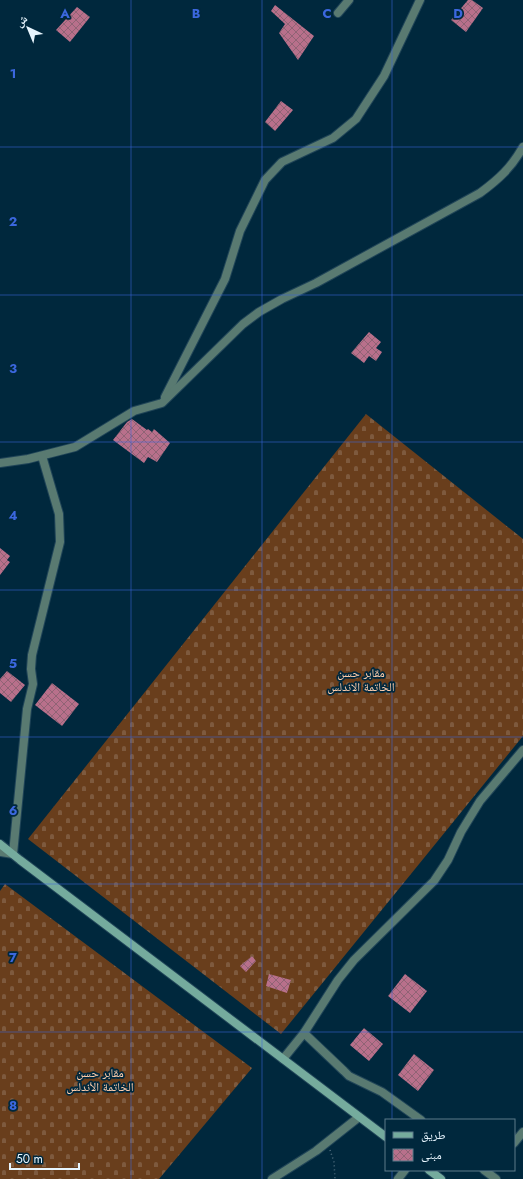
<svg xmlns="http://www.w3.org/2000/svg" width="523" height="1179" font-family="Jost,'Noto Naskh Arabic',sans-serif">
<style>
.cemetery{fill:url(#cemetery-stones)}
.building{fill:url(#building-cross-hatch)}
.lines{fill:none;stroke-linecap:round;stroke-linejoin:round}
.street-casing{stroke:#204558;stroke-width:10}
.secondary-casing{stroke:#204558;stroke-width:10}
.path{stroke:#4f6e7f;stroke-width:1.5;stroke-dasharray:1 3;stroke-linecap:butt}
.street{stroke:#597a71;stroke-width:8}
.secondary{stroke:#75ab9d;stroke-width:8}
.grid{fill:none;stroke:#3b67de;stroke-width:1;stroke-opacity:0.55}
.labels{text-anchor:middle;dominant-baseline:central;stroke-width:3.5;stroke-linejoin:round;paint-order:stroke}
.park-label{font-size:12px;fill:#ffceac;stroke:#00283d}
.grid-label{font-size:13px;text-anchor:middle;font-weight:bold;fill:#3b67de;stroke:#00283d;stroke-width:3.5;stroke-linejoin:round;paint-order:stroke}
</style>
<defs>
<pattern id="cemetery-stones" width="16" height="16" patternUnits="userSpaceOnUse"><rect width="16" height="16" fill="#693e1c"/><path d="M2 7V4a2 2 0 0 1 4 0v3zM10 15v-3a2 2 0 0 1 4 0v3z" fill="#7e5a3e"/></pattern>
<pattern id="building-cross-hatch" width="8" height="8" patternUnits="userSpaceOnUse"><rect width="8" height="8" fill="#b8708b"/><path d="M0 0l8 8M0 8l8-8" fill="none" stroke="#906375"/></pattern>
</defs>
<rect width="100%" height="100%" fill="#00283d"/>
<g class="cemetery">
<polygon points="366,414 523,539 523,736 281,1034 28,839"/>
<polygon points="5,884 252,1068 159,1179 0,1179 0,891"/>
</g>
<g class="building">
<polygon points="468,0 472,0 483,8 466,32 451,20"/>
<polygon points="275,5 314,36 298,60 279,33 285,24 271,11"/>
<polygon points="77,7 90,17 70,42 56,30"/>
<polygon points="281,101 293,110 275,131 265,122"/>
<polygon points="369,332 381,342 376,348 382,352 376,361 369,356 364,363 351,353"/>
<polygon points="132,419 147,430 148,429 152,432 154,429 170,443 157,462 148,457 144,463 113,440 127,422"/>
<polygon points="0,548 10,556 7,560 10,562 0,575"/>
<polygon points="7,671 25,685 11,702 0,693 0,679"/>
<polygon points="52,683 79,704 62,726 35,705"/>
<polygon points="252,956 256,961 246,972 240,966"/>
<polygon points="269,974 291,980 287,993 266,986"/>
<polygon points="405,974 427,991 410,1013 388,996"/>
<polygon points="364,1028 383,1044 369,1061 350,1045"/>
<polygon points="414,1054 434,1070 418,1091 398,1075"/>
</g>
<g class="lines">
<defs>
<g id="street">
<polyline points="338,13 349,0"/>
<polyline points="165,397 225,279 240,231 265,180 282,162 333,138 356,119 384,76 420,0"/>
<path d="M 0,463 L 28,459 L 75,447 L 134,411 L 162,403 L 243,324 L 259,312 L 282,299 L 316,283 L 480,193 C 499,179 511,168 523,147"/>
<polyline points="0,852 13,854 27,709 33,684 31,669 32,655 60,542 59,514 42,456"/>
<polyline points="304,1033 344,1071 349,1076 382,1092 421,1120"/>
<polyline points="283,1059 304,1033 338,980 354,960 434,881 448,860 461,832 480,801 523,750"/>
<polyline points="514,1143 523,1132"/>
<polyline points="484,1170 496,1179"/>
<polyline points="272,1179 316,1151 359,1117"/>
<polyline points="398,1179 405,1170"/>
</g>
<g id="secondary">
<polyline points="0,844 20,860 386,1137"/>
<polyline points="429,1170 441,1179"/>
</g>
</defs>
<use href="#street" class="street-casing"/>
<use href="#secondary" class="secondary-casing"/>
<polyline class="path" points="330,1150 334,1162 335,1179"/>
<use href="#street" class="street"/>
<use href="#secondary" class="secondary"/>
</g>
<path class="grid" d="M 131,0 L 131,1179M 262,0 L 262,1179M 392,0 L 392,1120M 0,147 L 523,147M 0,295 L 523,295M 0,442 L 523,442M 0,590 L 523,590M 0,737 L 523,737M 0,884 L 523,884M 0,1032 L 523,1032M 392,1170 L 392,1179"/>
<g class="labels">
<g class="park-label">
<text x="361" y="673">مقابر حسن<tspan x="361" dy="14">الخاتمة الاندلس</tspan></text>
<text x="100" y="1073">مقابر حسن<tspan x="100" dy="14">الخاتمة الأندلس</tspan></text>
</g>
</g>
<g class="grid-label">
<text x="65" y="18">A</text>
<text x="196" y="18">B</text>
<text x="327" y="18">C</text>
<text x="458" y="18">D</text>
<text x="13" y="78">1</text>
<text x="13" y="226">2</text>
<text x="13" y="373">3</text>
<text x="13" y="520">4</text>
<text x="13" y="668">5</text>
<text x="13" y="815">6</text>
<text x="13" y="962">7</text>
<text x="13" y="1110">8</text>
</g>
<rect x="385" y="1119" width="130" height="52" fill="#00283d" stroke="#5c7a8a"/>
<rect x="393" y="1132" width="20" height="6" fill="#75ab9d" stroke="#5c7a8a"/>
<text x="421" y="1139" font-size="12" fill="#e7f5fe">طريق</text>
<rect x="393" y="1149" width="20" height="12" fill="url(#building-cross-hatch)" stroke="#5c7a8a"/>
<text x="421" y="1159" font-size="12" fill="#e7f5fe">مبنى</text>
<g transform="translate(28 28) rotate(316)" stroke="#00283d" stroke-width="3" paint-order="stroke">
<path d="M0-3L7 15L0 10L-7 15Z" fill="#e7f5fe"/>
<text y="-6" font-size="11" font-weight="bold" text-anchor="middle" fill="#e7f5fe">ش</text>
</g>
<path d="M10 1163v6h69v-6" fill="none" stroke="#e7f5fe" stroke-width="2"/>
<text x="16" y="1163" font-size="12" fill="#e7f5fe" stroke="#00283d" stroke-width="3" paint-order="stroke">50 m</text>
</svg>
